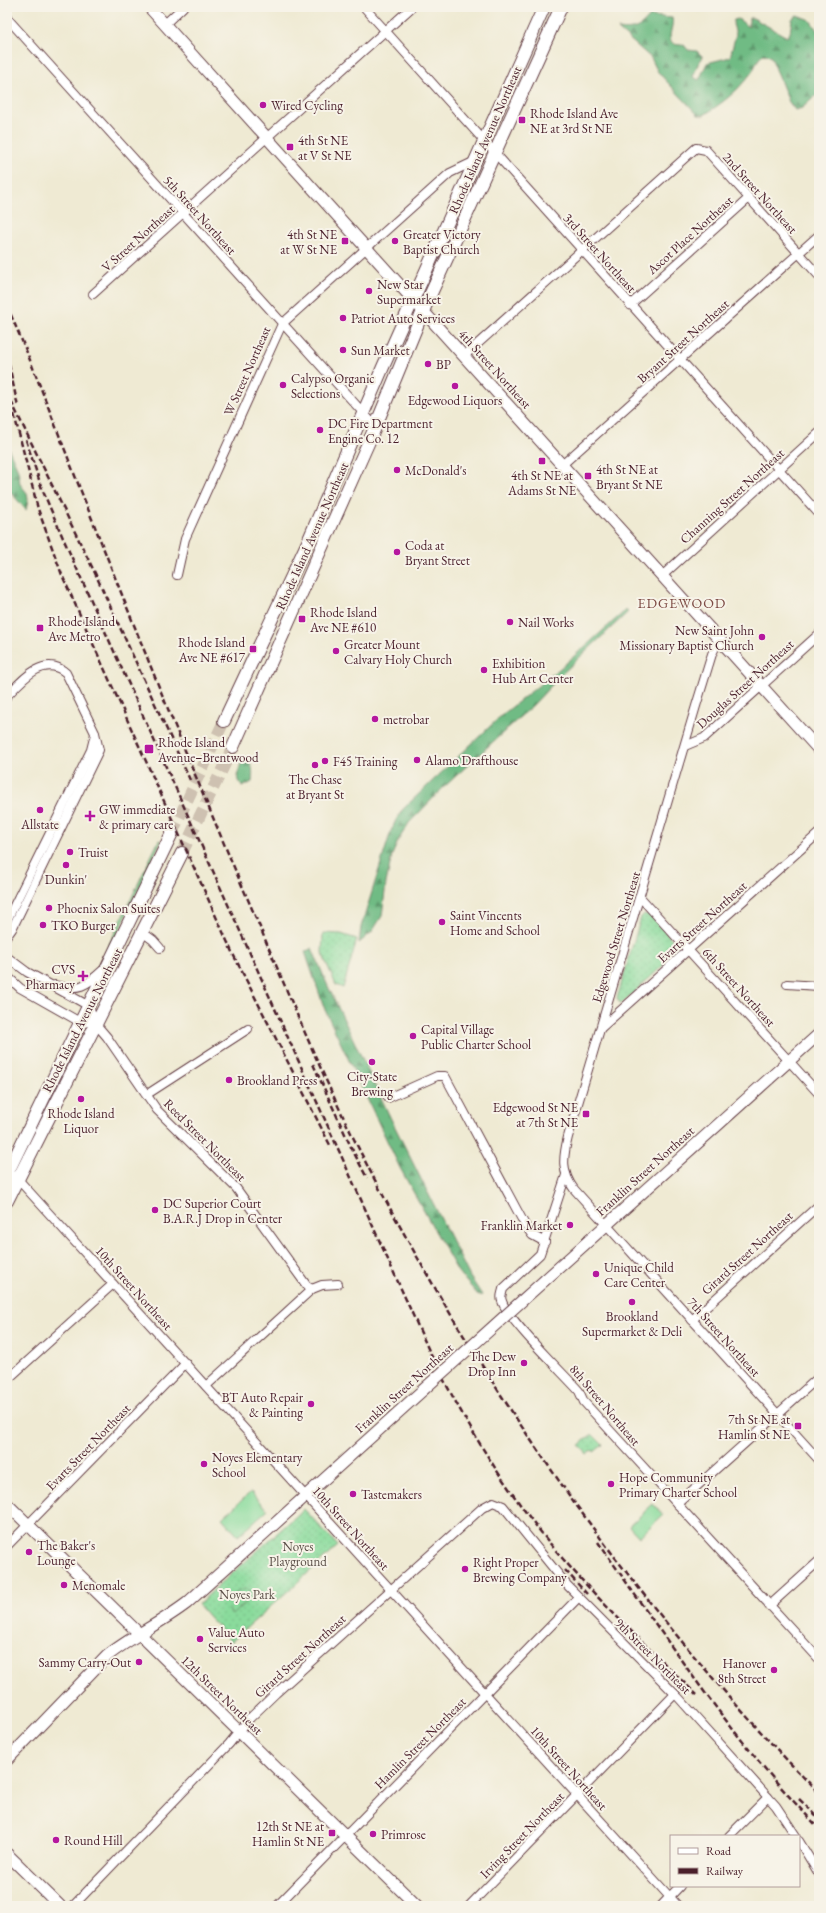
<svg xmlns="http://www.w3.org/2000/svg" width="826" height="1913" font-family="'EB Garamond',serif">
<style>
.grass{fill:url(#grass-dots);stroke:#6a7d64}
.forest{fill:url(#forest-firs);stroke:#5c6d58}
.garden{fill:#8adb9c;stroke:#6a7d64}
.lines{fill:none;stroke-linecap:round;stroke-linejoin:round}
.primary-tunnel{stroke:#cec1b1;stroke-width:12;stroke-dasharray:12 6;stroke-linecap:butt}
.street-casing{stroke:#633d44;stroke-width:10}
.secondary-casing{stroke:#633d44;stroke-width:13}
.primary-casing{stroke:#633d44;stroke-width:14}
.street{stroke:#fff;stroke-width:8}
.secondary{stroke:#fff;stroke-width:11}
.primary{stroke:#fff;stroke-width:12}
.rail{stroke:#4a1f2b;stroke-width:2.5;stroke-dasharray:6 3;stroke-linecap:butt}
.secondary-bridge-casing{stroke:#633d44;stroke-width:13;stroke-linecap:butt}
.secondary-bridge{stroke:#fff;stroke-width:11}
.poi-dot{fill:#b5179e;stroke:#f7f3e8;stroke-width:1.5}
.labels{text-anchor:middle;dominant-baseline:central;stroke-width:4;stroke-linejoin:round;paint-order:stroke}
.poi-label{font-size:13px;fill:#4a1f2b;stroke:#f7f3e8;text-anchor:start}
.street-label{font-size:13px;fill:#4a1f2b;stroke:#f7f3e8}
.park-label{font-size:13px;fill:#5a4e47;stroke:#f7f3e8}
.neighbourhood-label{font-size:14px;letter-spacing:1px;fill:#7d4a44;stroke:#f7f3e8}
</style>
<defs>
<pattern id="grass-dots" width="8" height="8" patternUnits="userSpaceOnUse"><rect width="8" height="8" fill="#8adb9c"/><path d="M2 2h.1M6 6h.1" fill="none" stroke="#79bc87" stroke-width="1.8" stroke-linecap="round"/></pattern>
<pattern id="forest-firs" width="22" height="20" patternUnits="userSpaceOnUse"><rect width="22" height="20" fill="#6fbb84"/><path d="M5 1l3.5 6h-7zM16 11l3.5 6h-7z" fill="#5d976c"/></pattern>
</defs>
<rect width="100%" height="100%" fill="#f7f3e8"/>
<filter id="ink" filterUnits="userSpaceOnUse"><feTurbulence type="fractalNoise" baseFrequency=".025" numOctaves="2"/><feDisplacementMap in="SourceGraphic" scale="8" xChannelSelector="R" yChannelSelector="G"/><feConvolveMatrix kernelMatrix="1 2 1 2 8 2 1 2 1" color-interpolation-filters="sRGB"/></filter>
<filter id="wash" filterUnits="userSpaceOnUse"><feTurbulence type="fractalNoise" baseFrequency=".012" numOctaves="4" result="noise"/><feDisplacementMap in="SourceGraphic" scale="16" xChannelSelector="R" yChannelSelector="G"/><feGaussianBlur stdDeviation="0.9" result="paint"/><feColorMatrix in="noise" values="0 0 0 0 0 0 0 0 0 0 0 0 0 0 0 0 0 1.4 0 .05"/><feComposite in="paint" operator="in"/></filter>
<g filter="url(#wash)">
<rect width="100%" height="100%" fill="#efead3"/>
<g class="grass">
<polygon points="159,840 161,841 101,969 98,968"/>
<polygon points="644,914 650,915 678,946 679,951 623,1002 620,1003 617,998 641,917"/>
<polygon points="323,933 341,934 357,939 343,988 336,985 322,953"/>
<polygon points="592,1434 603,1445 594,1452 592,1450 587,1454 579,1445"/>
<polygon points="304,1509 338,1546 231,1642 198,1604"/>
</g>
<g class="forest">
<path d="M 797,15 L 810,20 L 819,33 L 819,93 L 802,108 L 795,110 L 789,102 L 771,57 L 766,54 C 758,55 756,66 752,72 C 736,93 725,101 704,115 L 698,115 L 658,72 L 651,58 L 618,29 C 634,31 640,28 650,16 L 672,18 C 675,29 660,46 684,45 L 688,50 L 697,51 L 703,57 L 698,64 L 693,77 L 699,80 L 707,63 L 730,57 L 736,34 L 733,24 L 734,20 L 738,19 L 749,27 L 749,18 L 753,18 L 787,37 L 790,33 L 792,19 Z"/>
<polygon points="7,445 18,470 20,484 27,493 28,500 26,510 7,488"/>
<polygon points="626,610 628,612 563,673 533,705 443,788 409,823 399,839 392,855 386,883 382,916 372,932 359,943 361,927 391,831 396,820 403,809 502,715 564,665"/>
<path d="M 244,758 C 254,762 253,773 252,782 L 242,787 L 237,776 L 242,760 Z"/>
<polygon points="312,948 327,984 392,1121 470,1277 482,1295 481,1296 479,1296 458,1272 400,1168 325,1010 305,952"/>
</g>
<g class="garden">
<polygon points="251,1492 267,1510 238,1536 222,1518"/>
<polygon points="653,1504 663,1515 639,1537 629,1526"/>
<path d="M 246,1589 L 250,1590 L 253,1595 L 232,1615 C 223,1603 233,1591 246,1589 Z"/>
</g>
</g>
<g filter="url(#ink)">
<g class="lines">
<g class="primary-tunnel">
<polyline points="172,833 224,721"/>
<polyline points="182,853 233,747"/>
</g>
<defs>
<g id="street">
<polyline points="364,7 819,514"/>
<polyline points="7,18 376,427"/>
<polyline points="165,24 183,7"/>
<polyline points="93,294 412,7"/>
<polyline points="630,305 749,198"/>
<polyline points="464,356 696,148 706,150 819,276"/>
<polyline points="562,465 819,235"/>
<polyline points="177,575 185,539 282,324 450,173 475,161"/>
<polyline points="662,576 819,433"/>
<path d="M 719,639 L 712,654 L 696,706 L 568,1137 C 563,1157 561,1172 574,1189 L 819,1460"/>
<path d="M 7,696 C 21,681 44,653 66,673 L 95,733 L 99,750 L 12,929 L 7,936"/>
<polyline points="685,746 704,738 819,634"/>
<polyline points="640,897 819,1094"/>
<polyline points="7,920 91,750 95,734"/>
<polyline points="142,932 153,940 160,948"/>
<polyline points="7,957 27,972 89,1006 95,1023 107,1037 157,1110 236,1188 307,1286 312,1289"/>
<polyline points="7,976 20,988 80,1022 95,1023"/>
<polyline points="787,984 819,986"/>
<path d="M 55,985 C 79,991 86,986 103,970"/>
<polyline points="601,1028 819,833"/>
<polyline points="146,1095 248,1029"/>
<polyline points="388,1098 437,1076 445,1076 525,1225 532,1235 545,1242"/>
<path d="M 566,1175 L 540,1254 L 503,1289 C 502,1294 500,1297 502,1301 C 507,1319 564,1374 579,1391 L 584,1402 L 819,1659"/>
<polyline points="15,1176 678,1906"/>
<polyline points="7,1181 18,1179"/>
<polyline points="692,1320 819,1205"/>
<polyline points="7,1380 113,1284"/>
<polyline points="206,1386 312,1289 322,1285 338,1284"/>
<polyline points="677,1504 819,1377"/>
<polyline points="7,1546 186,1363"/>
<polyline points="769,1606 819,1561"/>
<polyline points="729,1836 768,1797"/>
<polyline points="799,1841 819,1874"/>
<polyline points="73,1906 229,1744 250,1718 276,1693 482,1508 493,1502 503,1506 567,1585 678,1697 776,1806 796,1836"/>
<polyline points="277,1906 579,1597"/>
<polyline points="469,1906 675,1694"/>
<polyline points="661,1906 680,1886"/>
</g>
<g id="secondary">
<polyline points="149,7 819,750"/>
<polyline points="545,1280 819,1034"/>
<polyline points="7,1504 417,1906"/>
<path d="M 7,1760 L 107,1656 C 132,1636 161,1623 187,1603 L 423,1390"/>
<polyline points="7,1854 60,1906"/>
</g>
<g id="primary">
<polyline points="224,721 307,544 383,367 544,7"/>
<polyline points="233,747 374,430 423,311 561,7"/>
<polyline points="7,1174 172,833"/>
<polyline points="7,1201 182,853"/>
</g>
</defs>
<use href="#street" class="street-casing"/>
<use href="#secondary" class="secondary-casing"/>
<use href="#primary" class="primary-casing"/>
<use href="#street" class="street"/>
<use href="#secondary" class="secondary"/>
<use href="#primary" class="primary"/>
<g class="rail">
<path d="M 7,306 L 28,355 C 102,546 177,737 259,925 C 298,1017 336,1109 384,1197 C 500,1413 646,1618 819,1793"/>
<polyline points="7,355 18,407"/>
<polyline points="7,393 94,571 190,780"/>
<polyline points="14,414 38,509 62,575 232,952 330,1145"/>
<path d="M 26,440 L 42,489 L 63,538 L 430,1353 C 467,1427 509,1496 563,1559 C 605,1607 651,1651 697,1695"/>
<polyline points="313,1064 351,1147 367,1178"/>
<path d="M 598,1542 C 668,1641 734,1742 819,1828"/>
<polyline points="565,1570 587,1594"/>
<polyline points="799,1799 819,1818"/>
</g>
<defs>
<polyline id="secondary-bridge" points="423,1390 545,1280"/>
</defs>
<use href="#secondary-bridge" class="secondary-bridge-casing"/>
<use href="#secondary-bridge" class="secondary-bridge"/>
</g>
</g>
<g class="poi-dot">
<circle cx="263" cy="105" r="4"/>
<rect x="518" y="116" width="8" height="8" rx="2"/>
<rect x="286" y="143" width="8" height="8" rx="2"/>
<rect x="341" y="237" width="8" height="8" rx="2"/>
<circle cx="395" cy="241" r="4"/>
<circle cx="369" cy="291" r="4"/>
<circle cx="343" cy="318" r="4"/>
<circle cx="343" cy="350" r="4"/>
<circle cx="428" cy="364" r="4"/>
<circle cx="283" cy="385" r="4"/>
<circle cx="455" cy="386" r="4"/>
<circle cx="320" cy="430" r="4"/>
<rect x="538" y="457" width="8" height="8" rx="2"/>
<circle cx="397" cy="470" r="4"/>
<rect x="584" y="472" width="8" height="8" rx="2"/>
<circle cx="397" cy="552" r="4"/>
<rect x="298" y="615" width="8" height="8" rx="2"/>
<circle cx="510" cy="622" r="4"/>
<rect x="36" y="624" width="8" height="8" rx="2"/>
<circle cx="762" cy="637" r="4"/>
<rect x="249" y="645" width="8" height="8" rx="2"/>
<circle cx="336" cy="651" r="4"/>
<circle cx="484" cy="670" r="4"/>
<circle cx="375" cy="719" r="4"/>
<rect x="144" y="744" width="10" height="10" rx="2"/>
<circle cx="417" cy="760" r="4"/>
<circle cx="325" cy="761" r="4"/>
<circle cx="315" cy="765" r="4"/>
<circle cx="40" cy="810" r="4"/>
<path d="M88 810h4v4h4v4h-4v4h-4v-4h-4v-4h4z"/>
<circle cx="70" cy="852" r="4"/>
<circle cx="66" cy="865" r="4"/>
<circle cx="49" cy="908" r="4"/>
<circle cx="442" cy="922" r="4"/>
<circle cx="43" cy="925" r="4"/>
<path d="M81 970h4v4h4v4h-4v4h-4v-4h-4v-4h4z"/>
<circle cx="413" cy="1036" r="4"/>
<circle cx="372" cy="1062" r="4"/>
<circle cx="229" cy="1080" r="4"/>
<circle cx="81" cy="1099" r="4"/>
<rect x="582" y="1110" width="8" height="8" rx="2"/>
<circle cx="155" cy="1210" r="4"/>
<circle cx="570" cy="1225" r="4"/>
<circle cx="596" cy="1274" r="4"/>
<circle cx="632" cy="1302" r="4"/>
<circle cx="524" cy="1363" r="4"/>
<circle cx="311" cy="1404" r="4"/>
<rect x="794" y="1422" width="8" height="8" rx="2"/>
<circle cx="204" cy="1464" r="4"/>
<circle cx="611" cy="1484" r="4"/>
<circle cx="353" cy="1494" r="4"/>
<circle cx="29" cy="1552" r="4"/>
<circle cx="465" cy="1569" r="4"/>
<circle cx="64" cy="1585" r="4"/>
<circle cx="200" cy="1639" r="4"/>
<circle cx="139" cy="1662" r="4"/>
<circle cx="774" cy="1670" r="4"/>
<rect x="328" y="1829" width="8" height="8" rx="2"/>
<circle cx="373" cy="1834" r="4"/>
<circle cx="56" cy="1840" r="4"/>
</g>
<g class="labels">
<g class="poi-label">
<text x="271" y="105">Wired Cycling</text>
<text x="530" y="113">Rhode Island Ave<tspan x="530" dy="15">NE at 3rd St NE</tspan></text>
<text x="298" y="140">4th St NE<tspan x="298" dy="15">at V St NE</tspan></text>
<text x="337" y="234" text-anchor="end">4th St NE<tspan x="337" dy="15">at W St NE</tspan></text>
<text x="403" y="234">Greater Victory<tspan x="403" dy="15">Baptist Church</tspan></text>
<text x="377" y="284">New Star<tspan x="377" dy="15">Supermarket</tspan></text>
<text x="351" y="318">Patriot Auto Services</text>
<text x="351" y="350">Sun Market</text>
<text x="436" y="364">BP</text>
<text x="291" y="378">Calypso Organic<tspan x="291" dy="15">Selections</tspan></text>
<text x="455" y="400" text-anchor="middle">Edgewood Liquors</text>
<text x="328" y="423">DC Fire Department<tspan x="328" dy="15">Engine Co. 12</tspan></text>
<text x="596" y="469">4th St NE at<tspan x="596" dy="15">Bryant St NE</tspan></text>
<text x="405" y="470">McDonald's</text>
<text x="542" y="475" text-anchor="middle">4th St NE at<tspan x="542" dy="15">Adams St NE</tspan></text>
<text x="405" y="545">Coda at<tspan x="405" dy="15">Bryant Street</tspan></text>
<text x="310" y="612">Rhode Island<tspan x="310" dy="15">Ave NE #610</tspan></text>
<text x="48" y="621">Rhode Island<tspan x="48" dy="15">Ave Metro</tspan></text>
<text x="518" y="622">Nail Works</text>
<text x="754" y="630" text-anchor="end">New Saint John<tspan x="754" dy="15">Missionary Baptist Church</tspan></text>
<text x="245" y="642" text-anchor="end">Rhode Island<tspan x="245" dy="15">Ave NE #617</tspan></text>
<text x="344" y="644">Greater Mount<tspan x="344" dy="15">Calvary Holy Church</tspan></text>
<text x="492" y="663">Exhibition<tspan x="492" dy="15">Hub Art Center</tspan></text>
<text x="383" y="719">metrobar</text>
<text x="158" y="742">Rhode Island<tspan x="158" dy="15">Avenue–Brentwood</tspan></text>
<text x="425" y="760">Alamo Drafthouse</text>
<text x="333" y="761">F45 Training</text>
<text x="315" y="779" text-anchor="middle">The Chase<tspan x="315" dy="15">at Bryant St</tspan></text>
<text x="99" y="809">GW immediate<tspan x="99" dy="15">&amp; primary care</tspan></text>
<text x="40" y="824" text-anchor="middle">Allstate</text>
<text x="78" y="852">Truist</text>
<text x="66" y="879" text-anchor="middle">Dunkin'</text>
<text x="57" y="908">Phoenix Salon Suites</text>
<text x="450" y="915">Saint Vincents<tspan x="450" dy="15">Home and School</tspan></text>
<text x="51" y="925">TKO Burger</text>
<text x="75" y="969" text-anchor="end">CVS<tspan x="75" dy="15">Pharmacy</tspan></text>
<text x="421" y="1029">Capital Village<tspan x="421" dy="15">Public Charter School</tspan></text>
<text x="372" y="1076" text-anchor="middle">City-State<tspan x="372" dy="15">Brewing</tspan></text>
<text x="237" y="1080">Brookland Press</text>
<text x="578" y="1107" text-anchor="end">Edgewood St NE<tspan x="578" dy="15">at 7th St NE</tspan></text>
<text x="81" y="1113" text-anchor="middle">Rhode Island<tspan x="81" dy="15">Liquor</tspan></text>
<text x="163" y="1203">DC Superior Court<tspan x="163" dy="15">B.A.R.J Drop in Center</tspan></text>
<text x="562" y="1225" text-anchor="end">Franklin Market</text>
<text x="604" y="1267">Unique Child<tspan x="604" dy="15">Care Center</tspan></text>
<text x="632" y="1316" text-anchor="middle">Brookland<tspan x="632" dy="15">Supermarket &amp; Deli</tspan></text>
<text x="516" y="1356" text-anchor="end">The Dew<tspan x="516" dy="15">Drop Inn</tspan></text>
<text x="303" y="1397" text-anchor="end">BT Auto Repair<tspan x="303" dy="15">&amp; Painting</tspan></text>
<text x="790" y="1419" text-anchor="end">7th St NE at<tspan x="790" dy="15">Hamlin St NE</tspan></text>
<text x="212" y="1457">Noyes Elementary<tspan x="212" dy="15">School</tspan></text>
<text x="619" y="1477">Hope Community<tspan x="619" dy="15">Primary Charter School</tspan></text>
<text x="361" y="1494">Tastemakers</text>
<text x="37" y="1545">The Baker's<tspan x="37" dy="15">Lounge</tspan></text>
<text x="473" y="1562">Right Proper<tspan x="473" dy="15">Brewing Company</tspan></text>
<text x="72" y="1585">Menomale</text>
<text x="208" y="1632">Value Auto<tspan x="208" dy="15">Services</tspan></text>
<text x="131" y="1662" text-anchor="end">Sammy Carry-Out</text>
<text x="766" y="1663" text-anchor="end">Hanover<tspan x="766" dy="15">8th Street</tspan></text>
<text x="324" y="1826" text-anchor="end">12th St NE at<tspan x="324" dy="15">Hamlin St NE</tspan></text>
<text x="381" y="1834">Primrose</text>
<text x="64" y="1840">Round Hill</text>
</g>
<g class="street-label">
<text transform="translate(485 140) rotate(-66)">Rhode Island Avenue Northeast</text>
<text transform="translate(760 193) rotate(48)">2nd Street Northeast</text>
<text transform="translate(200 215) rotate(48)">5th Street Northeast</text>
<text transform="translate(690 235) rotate(-42)">Ascot Place Northeast</text>
<text transform="translate(138 238) rotate(-42)">V Street Northeast</text>
<text transform="translate(600 253) rotate(48)">3rd Street Northeast</text>
<text transform="translate(683 341) rotate(-42)">Bryant Street Northeast</text>
<text transform="translate(495 369) rotate(48)">4th Street Northeast</text>
<text transform="translate(247 371) rotate(-66)">W Street Northeast</text>
<text transform="translate(732 496) rotate(-42)">Channing Street Northeast</text>
<text transform="translate(312 536) rotate(-66)">Rhode Island Avenue Northeast</text>
<text transform="translate(745 684) rotate(-42)">Douglas Street Northeast</text>
<text transform="translate(702 922) rotate(-42)">Evarts Street Northeast</text>
<text transform="translate(616 937) rotate(-73)">Edgewood Street Northeast</text>
<text transform="translate(739 987) rotate(48)">6th Street Northeast</text>
<text transform="translate(82 1020) rotate(-63)">Rhode Island Avenue Northeast</text>
<text transform="translate(205 1140) rotate(45)">Reed Street Northeast</text>
<text transform="translate(645 1171) rotate(-42)">Franklin Street Northeast</text>
<text transform="translate(747 1253) rotate(-42)">Girard Street Northeast</text>
<text transform="translate(134 1288) rotate(48)">10th Street Northeast</text>
<text transform="translate(724 1337) rotate(48)">7th Street Northeast</text>
<text transform="translate(404 1388) rotate(-42)">Franklin Street Northeast</text>
<text transform="translate(605 1405) rotate(50)">8th Street Northeast</text>
<text transform="translate(88 1447) rotate(-46)">Evarts Street Northeast</text>
<text transform="translate(351 1528) rotate(48)">10th Street Northeast</text>
<text transform="translate(300 1656) rotate(-42)">Girard Street Northeast</text>
<text transform="translate(653 1656) rotate(45)">9th Street Northeast</text>
<text transform="translate(222 1695) rotate(44)">12th Street Northeast</text>
<text transform="translate(420 1743) rotate(-45)">Hamlin Street Northeast</text>
<text transform="translate(569 1768) rotate(48)">10th Street Northeast</text>
<text transform="translate(522 1835) rotate(-46)">Irving Street Northeast</text>
</g>
<g class="park-label">
<text x="298" y="1546">Noyes<tspan x="298" dy="15">Playground</tspan></text>
<text x="247" y="1594">Noyes Park</text>
</g>
<g class="neighbourhood-label">
<text x="682" y="603">EDGEWOOD</text>
</g>
</g>
<rect width="826" height="1913" fill="none" stroke="#f7f3e8" stroke-width="24"/>
<rect x="670" y="1835" width="130" height="52" fill="#f7f3e8" stroke="#b29e9c"/>
<rect x="678" y="1848" width="20" height="6" fill="#ffffff" stroke="#b29e9c"/>
<text x="706" y="1855" font-size="12" fill="#4a1f2b">Road</text>
<rect x="678" y="1868" width="20" height="6" fill="#4a1f2b" stroke="#b29e9c"/>
<text x="706" y="1875" font-size="12" fill="#4a1f2b">Railway</text>
</svg>
